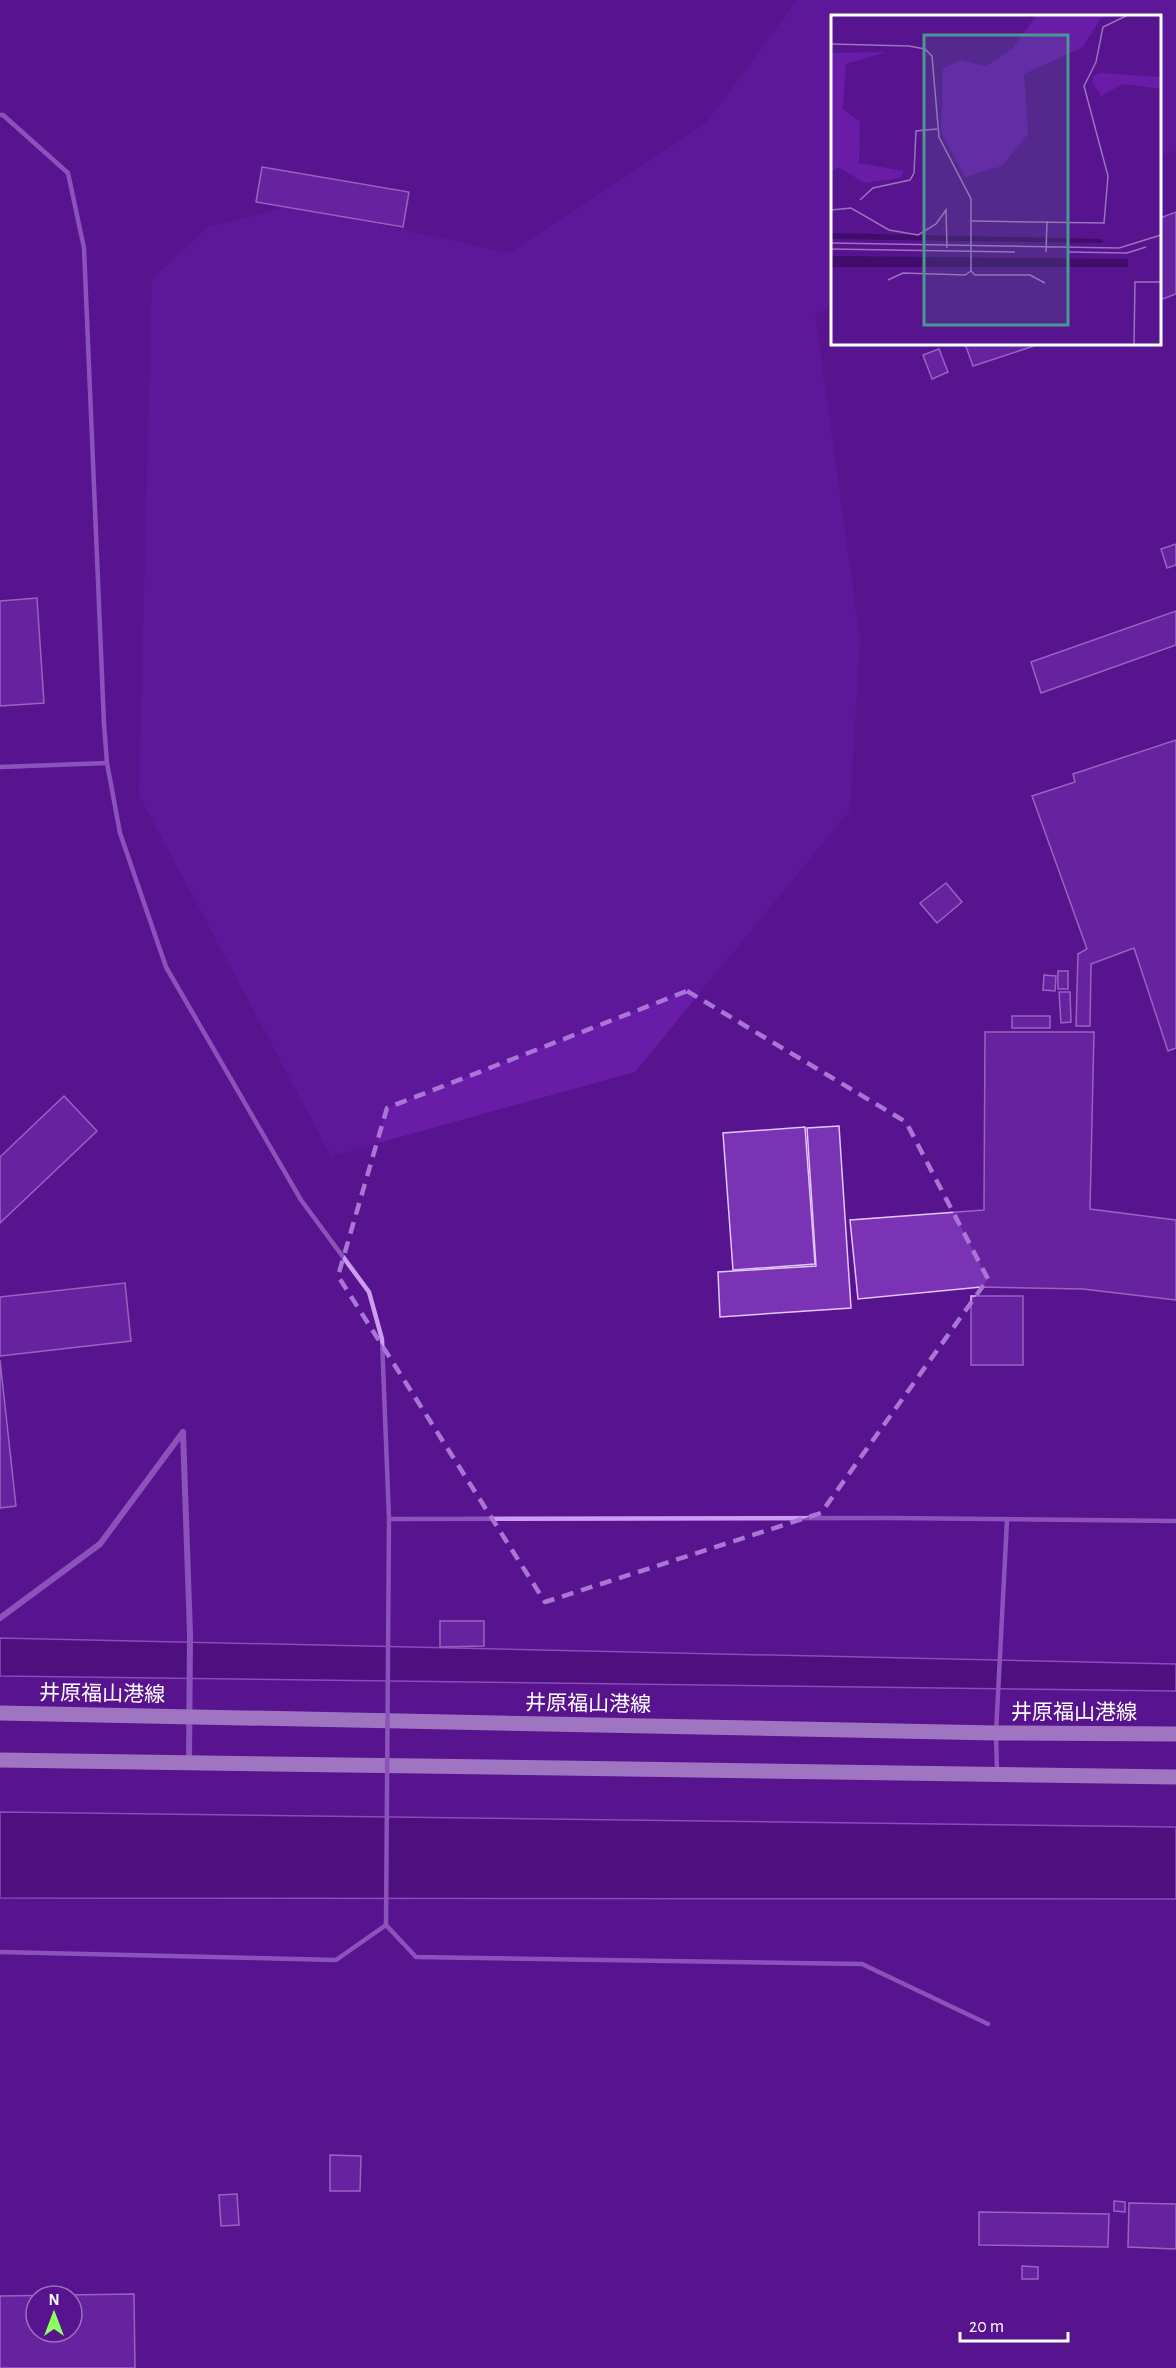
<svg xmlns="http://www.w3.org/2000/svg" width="1176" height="2368" font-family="'Alegreya Sans','Noto Sans JP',sans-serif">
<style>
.green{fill:#681ca8}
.water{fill:#420c6b;stroke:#c590f4;stroke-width:1.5}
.building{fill:#7a33b4;stroke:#e3c5fc;stroke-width:1.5;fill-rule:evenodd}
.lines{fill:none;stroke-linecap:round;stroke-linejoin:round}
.service{stroke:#cb9ef1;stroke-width:4.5}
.minor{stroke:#cb9ef1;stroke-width:6}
.primary{stroke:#f6e8ff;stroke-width:15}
.service-bridge{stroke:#cb9ef1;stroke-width:4.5}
.marked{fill:none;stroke:#a976d5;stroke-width:4.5;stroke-dasharray:12 8;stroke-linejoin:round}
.labels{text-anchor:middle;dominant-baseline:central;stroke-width:4.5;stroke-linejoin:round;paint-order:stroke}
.street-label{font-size:21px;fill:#fff;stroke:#58148e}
.inset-road{fill:none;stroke:#9b72bb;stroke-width:1.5}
.view{fill:#4b9892;fill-opacity:0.15;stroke:#4b9892;stroke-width:3}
.inset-edge{fill:none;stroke:#fff;stroke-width:3}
</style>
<rect width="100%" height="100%" fill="#58148e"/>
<polygon class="green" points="797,0 1176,0 1176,150 1160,157 1160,16 832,16 832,306 815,314 860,640 850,810 635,1072 331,1156 139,795 152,279 207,228 291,205 509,253 707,122"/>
<g class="water">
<polygon points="0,1638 1176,1664 1176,1691 0,1676"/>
<polygon points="0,1812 1176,1827 1176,1899 0,1898"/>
</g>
<g class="building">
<polygon points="262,167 409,192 403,227 256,202"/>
<polygon points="1176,212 1176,294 1160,300 1160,218"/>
<polygon points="965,344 1040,344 973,366"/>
<polygon points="939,349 948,372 932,379 923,355"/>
<polygon points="1176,544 1176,565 1167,568 1161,549"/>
<polygon points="37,598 44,703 0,706 0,601"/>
<polygon points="1176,611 1176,645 1041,693 1031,662"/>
<polygon points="1176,740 1176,1048 1168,1051 1134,948 1091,964 1090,1026 1076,1026 1078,954 1087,949 1032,796 1075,782 1073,774"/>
<polygon points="946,883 962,902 937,923 920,903"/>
<rect x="1058" y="971" width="10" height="18"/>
<polygon points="1044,975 1056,976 1055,991 1043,990"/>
<polygon points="1059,992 1070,992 1071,1022 1061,1023"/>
<rect x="1012" y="1016" width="38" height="12"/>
<polygon points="985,1032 1094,1032 1090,1209 1176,1220 1176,1300 1083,1289 981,1287 858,1299 850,1220 984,1210"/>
<polygon points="64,1096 97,1131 0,1223 0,1157"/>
<polygon points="839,1126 851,1308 720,1317 718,1272 816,1266 807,1128"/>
<polygon points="805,1127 815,1264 733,1270 723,1133"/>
<polygon points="125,1283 131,1341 0,1356 0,1297"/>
<rect x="971" y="1296" width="52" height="69"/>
<polygon points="0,1360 16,1506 0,1508"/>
<polygon points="440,1621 484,1621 484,1646 440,1647"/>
<polygon points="330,2155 361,2156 360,2191 330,2191"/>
<polygon points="237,2194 239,2225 221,2226 219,2195"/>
<polygon points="1114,2201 1125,2202 1125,2212 1114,2211"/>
<polygon points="1129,2203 1176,2204 1176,2249 1128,2247"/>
<polygon points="979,2212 1109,2214 1108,2247 979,2245"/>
<polygon points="1022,2266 1038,2267 1038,2279 1022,2279"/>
<path d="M 134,2294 L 135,2368 L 0,2368 L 0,2296 ZM 36,2296 L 72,2296 L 72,2332 L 36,2332 Z"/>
</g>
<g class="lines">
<g class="service">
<polyline points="0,115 3,115 68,173 84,248 104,724 107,763 120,833 166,967 301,1200 369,1292 382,1339 389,1519 889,1518 1176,1521"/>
<polyline points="0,767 107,763"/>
<polyline points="997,1772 996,1733 1007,1520"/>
<polyline points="0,1952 336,1960 386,1925 416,1957 862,1964 988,2024"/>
</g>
<polyline class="minor" points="0,1618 100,1544 183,1432 190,1634 189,1761"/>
<g class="primary">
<polyline points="0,1713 996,1733 1176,1734"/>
<polyline points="0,1760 1176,1777"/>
</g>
<polyline class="service-bridge" points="386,1925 389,1519"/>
</g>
<path d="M0 0H1176V2368H0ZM 687,991 L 906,1122 L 988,1279 L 821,1513 L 545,1602 L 338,1276 L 387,1108 Z" fill="#58148e" fill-opacity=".55" fill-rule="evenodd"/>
<path class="marked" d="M 687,991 L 906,1122 L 988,1279 L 821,1513 L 545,1602 L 338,1276 L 387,1108 Z"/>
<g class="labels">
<g class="street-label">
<text transform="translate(102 1694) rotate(1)">井原福山港線</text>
<text transform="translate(588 1704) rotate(1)">井原福山港線</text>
<text x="1074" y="1712">井原福山港線</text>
</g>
</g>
<g transform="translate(831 15)">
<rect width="330" height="330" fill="#58148e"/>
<path d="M 205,1 L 279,1 L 269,4 L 252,32 L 193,59 L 197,119 L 171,151 L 134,162 L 110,117 L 112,54 L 129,45 L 155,51 L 180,35 ZM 55,37 L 15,49 L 12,94 L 29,107 L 28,148 L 72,156 L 70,163 L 33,168 L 8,152 L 0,157 L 0,38 ZM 270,58 L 330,62 L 330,74 L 292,69 L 270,81 L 261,67 L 264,60 Z" fill="#681ca8"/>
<path d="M 0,218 L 271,224 L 272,228 L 0,224 ZM 0,241 L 297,244 L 297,252 L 0,252 Z" fill="#420c6b"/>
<path class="inset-road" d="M 0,29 L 78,31 L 94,34 L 101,41 L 108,122 L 140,184 L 140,256M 29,185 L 42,173 L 79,165 L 83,158 L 85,116 L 106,114M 0,195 L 20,193 L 58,215 L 87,220 L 105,209 L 115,195 L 116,233M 141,206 L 273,208 L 277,161 L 253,71 L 265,47 L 272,12 L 295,1M 0,228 L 288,233 L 330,220M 0,234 L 184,237M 215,237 L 216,206M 238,237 L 296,238 L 315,232M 140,256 L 144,260 L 199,260 L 214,268M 57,265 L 72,258 L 134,260 L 140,256M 303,329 L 304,267 L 330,267"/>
<path class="view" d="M 93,20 L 237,20 L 237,310 L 93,310 Z"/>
<rect width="330" height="330" class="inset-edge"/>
</g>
<g transform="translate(54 2314)"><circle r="28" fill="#58148e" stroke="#9b72bb" stroke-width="1.5"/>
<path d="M0-4.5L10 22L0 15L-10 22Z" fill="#8dff5e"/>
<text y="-9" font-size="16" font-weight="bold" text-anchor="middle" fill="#ffffff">N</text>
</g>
<path d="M960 2332v9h108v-9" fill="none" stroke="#ffffff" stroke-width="3"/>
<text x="969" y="2332" font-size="18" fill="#ffffff" stroke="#58148e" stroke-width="4.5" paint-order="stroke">20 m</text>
</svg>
